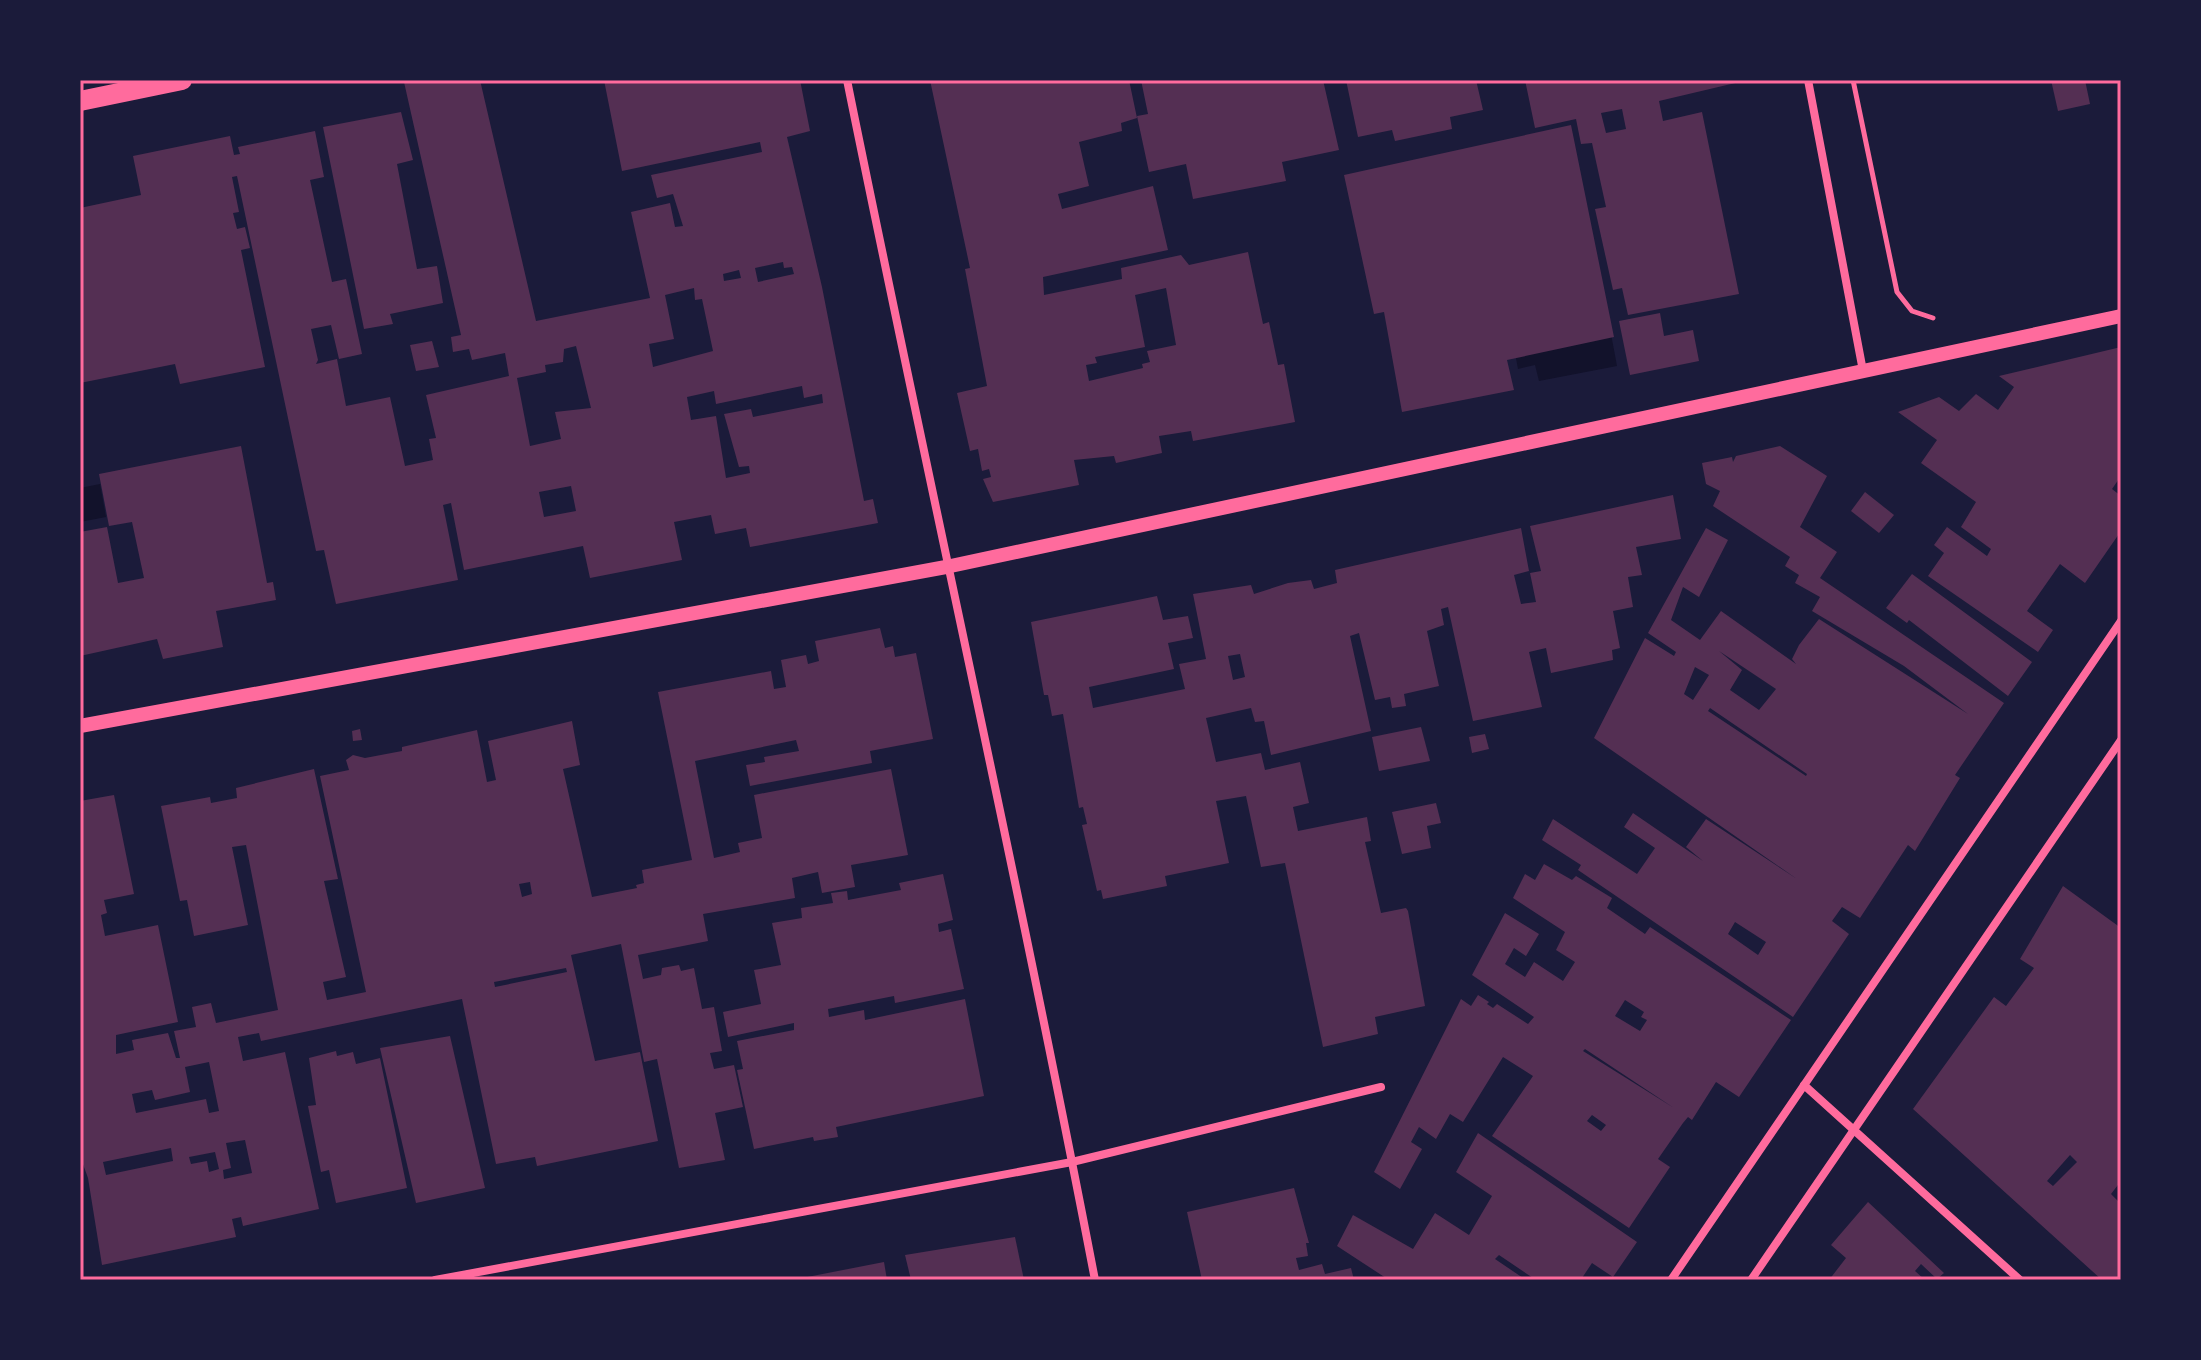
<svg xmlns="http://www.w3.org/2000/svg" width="2201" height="1360" font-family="Helvetica,sans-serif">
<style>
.water{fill:#12122b}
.building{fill:#542f53;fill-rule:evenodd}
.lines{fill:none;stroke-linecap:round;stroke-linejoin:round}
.path{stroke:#ff6b9d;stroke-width:5}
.minor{stroke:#ff6b9d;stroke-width:8}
.tertiary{stroke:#ff6b9d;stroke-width:14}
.primary{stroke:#ff6b9d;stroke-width:20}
.neatline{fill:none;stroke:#ff6b9d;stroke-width:3}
</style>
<rect width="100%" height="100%" fill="#1b1b3a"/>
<g class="water">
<polygon points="1609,323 1617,366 1539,381 1535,365 1518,369 1513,342"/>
<polygon points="100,484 106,517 80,522 80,488"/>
</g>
<g class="building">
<path d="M 480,80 L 536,321 L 650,298 L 631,212 L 670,203 L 675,227 L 683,226 L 673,194 L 657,198 L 651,175 L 762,152 L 760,142 L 622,171 L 604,80 L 800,80 L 810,131 L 787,137 L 822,287 L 864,501 L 873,499 L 878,523 L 750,547 L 746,528 L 715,534 L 711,515 L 674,522 L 682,560 L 590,578 L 583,546 L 464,570 L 451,503 L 443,505 L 458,580 L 336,604 L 324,550 L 316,551 L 237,176 L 232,177 L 239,212 L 233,213 L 237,229 L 245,227 L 250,248 L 241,250 L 265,367 L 180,384 L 175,364 L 80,383 L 80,208 L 141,195 L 133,156 L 230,136 L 234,155 L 240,154 L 238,147 L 315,131 L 324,177 L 310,180 L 329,268 L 332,282 L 346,279 L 362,354 L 339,359 L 331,325 L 311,329 L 318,360 L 316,364 L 337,359 L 346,406 L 390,397 L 405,466 L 433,460 L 429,439 L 436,438 L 426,395 L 509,376 L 505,353 L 472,360 L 469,349 L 453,352 L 451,337 L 461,335 L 404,82 ZM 783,262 L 784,268 L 792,267 L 794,274 L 758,282 L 755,268 ZM 739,270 L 741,278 L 724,281 L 723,274 ZM 694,288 L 695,300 L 702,299 L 713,351 L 653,367 L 649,344 L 674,339 L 665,295 ZM 576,346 L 591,408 L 555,412 L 561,439 L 530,446 L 517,378 L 546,372 L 545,365 L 563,362 L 564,349 ZM 802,386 L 804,398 L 822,394 L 823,403 L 753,417 L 751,409 L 724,414 L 739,467 L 749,466 L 750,473 L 726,478 L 716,416 L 691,420 L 687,397 L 714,391 L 716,404 ZM 571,486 L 576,511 L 544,517 L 539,492 Z"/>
<path d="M 930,80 L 1129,80 L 1137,118 L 1121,123 L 1122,131 L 1079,142 L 1089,186 L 1058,194 L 1062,209 L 1153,186 L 1168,250 L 1043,277 L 1044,295 L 1122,279 L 1121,268 L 1181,255 L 1189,265 L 1248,252 L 1263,324 L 1269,322 L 1278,365 L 1284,364 L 1295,422 L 1193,441 L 1191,431 L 1159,436 L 1162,453 L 1116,463 L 1114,456 L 1074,460 L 1079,485 L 993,502 L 983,479 L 991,477 L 989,469 L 982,471 L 978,449 L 970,451 L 957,393 L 987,386 L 965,269 L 970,268 ZM 1166,288 L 1176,345 L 1147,351 L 1150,362 L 1142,364 L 1143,368 L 1089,381 L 1086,365 L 1097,363 L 1095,357 L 1145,347 L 1135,295 Z"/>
<polygon points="1141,80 1323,80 1339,150 1282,162 1286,181 1193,199 1186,164 1149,172 1137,116 1148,114"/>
<polygon points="1346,80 1476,80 1483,110 1450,117 1452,129 1395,141 1392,130 1358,137"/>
<path d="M 1525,80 L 1748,80 L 1659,101 L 1663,121 L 1702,112 L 1739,294 L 1628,315 L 1622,288 L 1613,290 L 1595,209 L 1606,207 L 1592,143 L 1581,144 L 1576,119 L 1535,128 ZM 1622,109 L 1626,129 L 1606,133 L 1601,113 Z"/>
<polygon points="2051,80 2085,80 2090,104 2058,111"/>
<polygon points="401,112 413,160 397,164 417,269 437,266 443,303 390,314 393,324 364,329 323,127"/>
<polygon points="1571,125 1614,337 1507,360 1514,390 1402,412 1384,312 1374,314 1344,175"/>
<polygon points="1660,313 1664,336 1693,330 1699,361 1630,375 1619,321"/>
<polygon points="432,341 439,367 416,371 410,345"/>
<polygon points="2121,347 2121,476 2112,489 2121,496 2121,531 2085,583 2060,564 2027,611 2053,630 2038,652 1928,576 1944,553 1934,545 1947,527 1987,556 1991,549 1961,527 1976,502 1921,463 1937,440 1898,412 1939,397 1959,411 1976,394 1998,410 2014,387 1999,376"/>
<polygon points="241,446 267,583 273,582 276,600 216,611 223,647 163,659 157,639 80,656 80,532 107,527 118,583 144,578 132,522 109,526 99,474"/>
<path d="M 1780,446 L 1827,476 L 1800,527 L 1837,552 L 1820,578 L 2004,703 L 1955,775 L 1960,778 L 1915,851 L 1908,845 L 1860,918 L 1842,907 L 1832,921 L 1849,934 L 1793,1017 L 1578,870 L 1581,865 L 1542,840 L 1553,819 L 1637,874 L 1655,848 L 1624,827 L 1633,813 L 1703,861 L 1686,847 L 1706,819 L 1797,879 L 1594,738 L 1645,638 L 1674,656 L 1676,652 L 1648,633 L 1706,528 L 1728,540 L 1699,597 L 1683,587 L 1671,620 L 1700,640 L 1721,611 L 1796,664 L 1792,659 L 1799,645 L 1819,619 L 1968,714 L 1904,666 L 1812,611 L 1820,597 L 1795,583 L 1799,575 L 1785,566 L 1790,557 L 1713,506 L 1720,491 L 1706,484 L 1702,463 L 1732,457 L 1733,462 L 1736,456 ZM 1719,651 L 1776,689 L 1759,710 L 1730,690 L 1742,670 ZM 1695,667 L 1709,675 L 1693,700 L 1684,694 ZM 1710,708 L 1807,774 L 1806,776 L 1708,711 ZM 1735,922 L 1766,942 L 1758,955 L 1728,934 Z"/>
<polygon points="1865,492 1894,515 1879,533 1851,511"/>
<path d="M 1673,495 L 1681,539 L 1636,547 L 1642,575 L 1628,577 L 1633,607 L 1613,611 L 1620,648 L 1612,650 L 1613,660 L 1551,673 L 1546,648 L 1529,652 L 1542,707 L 1473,721 L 1448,607 L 1441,609 L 1444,625 L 1427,631 L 1439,686 L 1404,694 L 1406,706 L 1392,708 L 1390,697 L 1375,700 L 1359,633 L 1350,636 L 1371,731 L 1271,755 L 1264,721 L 1255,722 L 1251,708 L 1206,718 L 1216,762 L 1261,753 L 1265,770 L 1300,762 L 1309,803 L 1293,807 L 1298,831 L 1367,817 L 1371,841 L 1365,842 L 1381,913 L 1406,908 L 1408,911 L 1425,1006 L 1375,1017 L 1378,1034 L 1323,1047 L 1285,863 L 1261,867 L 1246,796 L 1216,801 L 1229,863 L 1165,876 L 1167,886 L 1103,899 L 1101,890 L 1097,891 L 1082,825 L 1087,824 L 1083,807 L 1079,808 L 1063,714 L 1052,716 L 1048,695 L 1044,695 L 1031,622 L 1157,596 L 1163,620 L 1188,616 L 1193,638 L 1168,643 L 1174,669 L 1089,687 L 1093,708 L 1185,689 L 1179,664 L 1206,659 L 1193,594 L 1251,585 L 1254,594 L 1288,583 L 1311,580 L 1314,589 L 1337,583 L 1335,570 L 1521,528 L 1529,571 L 1514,575 L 1521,604 L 1536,602 L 1530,573 L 1541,571 L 1530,526 ZM 1240,654 L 1245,677 L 1233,680 L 1228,656 Z"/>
<polygon points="1912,574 2032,662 2008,696 1909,620 1907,623 1886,608"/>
<path d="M 880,628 L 885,648 L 893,646 L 895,657 L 916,653 L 933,739 L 870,751 L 872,763 L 750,786 L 746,765 L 765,762 L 764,757 L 799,751 L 796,740 L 695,761 L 714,858 L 740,852 L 738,843 L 762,838 L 754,795 L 891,769 L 908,855 L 851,865 L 855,887 L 822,893 L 818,872 L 792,878 L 795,898 L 703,914 L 708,941 L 638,955 L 643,979 L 661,975 L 662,968 L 679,965 L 681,971 L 694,968 L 702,1009 L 714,1007 L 722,1051 L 710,1053 L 714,1069 L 734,1065 L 743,1107 L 715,1113 L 725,1160 L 679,1168 L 657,1059 L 644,1062 L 621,944 L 571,955 L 595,1061 L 640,1052 L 658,1141 L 537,1166 L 535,1157 L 496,1164 L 462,999 L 261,1041 L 259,1033 L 238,1037 L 243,1061 L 285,1052 L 319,1209 L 243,1226 L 241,1217 L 232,1219 L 236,1237 L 102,1265 L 88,1178 L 80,1156 L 80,801 L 114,795 L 134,894 L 104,900 L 107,913 L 101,915 L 105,936 L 158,925 L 178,1022 L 116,1035 L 116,1054 L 134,1050 L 132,1040 L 168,1033 L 176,1058 L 180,1058 L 174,1031 L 196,1027 L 192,1007 L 211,1003 L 216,1023 L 278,1010 L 246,845 L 232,847 L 248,925 L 194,936 L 187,900 L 180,901 L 161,806 L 210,797 L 211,803 L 237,798 L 236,788 L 314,769 L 338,879 L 324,881 L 346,977 L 323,982 L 327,1000 L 366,992 L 320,776 L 349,770 L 346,760 L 353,755 L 365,758 L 402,751 L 402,747 L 477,730 L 487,782 L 496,780 L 488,741 L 572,721 L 580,765 L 563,769 L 592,897 L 637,888 L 636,885 L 644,883 L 642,870 L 692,860 L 658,692 L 771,671 L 774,689 L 786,687 L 781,660 L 806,655 L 808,664 L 819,661 L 815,641 ZM 530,882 L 532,894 L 522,897 L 519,884 ZM 566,968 L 567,972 L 495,987 L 494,982 ZM 209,1062 L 219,1111 L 209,1113 L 206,1099 L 136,1113 L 132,1094 L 152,1090 L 155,1100 L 190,1092 L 185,1067 ZM 245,1140 L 252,1173 L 224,1179 L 223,1170 L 231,1168 L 226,1143 ZM 171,1148 L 173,1161 L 106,1175 L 103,1162 ZM 215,1152 L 219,1169 L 209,1172 L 207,1161 L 191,1164 L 189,1157 Z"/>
<polygon points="1421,727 1430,761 1379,771 1372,737"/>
<polygon points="360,729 362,740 353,741 352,731"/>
<polygon points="1485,734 1489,749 1472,753 1469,737"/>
<polygon points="1436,803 1441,823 1427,826 1431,848 1402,854 1392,812"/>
<path d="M 1544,864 L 1572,880 L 1576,876 L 1612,898 L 1607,908 L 1645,934 L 1650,927 L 1791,1020 L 1739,1097 L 1716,1082 L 1692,1120 L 1688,1117 L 1683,1123 L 1658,1159 L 1670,1167 L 1629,1228 L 1492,1136 L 1533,1076 L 1503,1057 L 1463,1122 L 1450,1114 L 1436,1139 L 1419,1127 L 1411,1142 L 1422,1149 L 1400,1189 L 1374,1172 L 1461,999 L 1471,1006 L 1478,995 L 1489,1002 L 1487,1004 L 1493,1008 L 1497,1004 L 1528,1024 L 1534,1017 L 1472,975 L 1505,913 L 1539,934 L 1526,956 L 1514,948 L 1505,964 L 1525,977 L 1534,962 L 1563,981 L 1575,962 L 1556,950 L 1565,932 L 1513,898 L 1525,874 L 1535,880 ZM 1625,1000 L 1644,1012 L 1641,1017 L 1647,1020 L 1640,1031 L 1615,1016 ZM 1585,1049 L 1674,1108 L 1583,1051 ZM 1592,1115 L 1606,1125 L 1601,1131 L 1587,1121 Z"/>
<polygon points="943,874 953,920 938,924 939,932 951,929 964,989 895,1003 894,996 828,1009 829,1017 864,1010 865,1020 965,999 984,1096 836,1127 838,1137 814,1141 813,1137 754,1149 737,1070 743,1069 737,1041 794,1030 794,1023 728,1037 723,1012 761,1004 754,970 781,965 772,923 802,918 801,908 833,903 831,893 847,891 848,900 901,890 899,883"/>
<path d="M 2063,886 L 2121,928 L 2121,1181 L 2111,1194 L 2121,1204 L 2121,1280 L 2102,1280 L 1913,1109 L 1994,997 L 2006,1006 L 2034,968 L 2020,959 ZM 2070,1155 L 2077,1162 L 2053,1186 L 2047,1181 Z"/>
<polygon points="450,1036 485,1188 416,1203 380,1048"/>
<polygon points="336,1051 337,1056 353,1052 356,1064 380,1058 407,1188 336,1203 329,1170 321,1172 308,1106 316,1105 309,1058"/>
<polygon points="1478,1133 1637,1242 1613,1277 1592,1263 1582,1278 1585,1280 1536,1280 1499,1255 1495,1259 1526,1280 1389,1280 1337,1246 1353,1215 1413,1249 1435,1213 1469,1235 1492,1196 1456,1172"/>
<polygon points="1294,1188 1309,1243 1306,1243 1308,1256 1296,1258 1299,1270 1322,1264 1325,1274 1351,1268 1354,1280 1202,1280 1187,1212"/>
<polygon points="1868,1202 1944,1273 1937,1279 1921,1264 1915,1271 1925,1280 1829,1280 1846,1258 1831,1245"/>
<polygon points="1015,1237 1024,1280 911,1280 905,1255"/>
<polygon points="884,1262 887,1280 797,1280 797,1279"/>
</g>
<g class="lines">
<polyline class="path" points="1853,80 1897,292 1912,311 1933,318"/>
<g class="minor">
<path d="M 847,80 C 928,481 1018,879 1095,1280"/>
<polyline points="1808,80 1863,371"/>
<polyline points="1804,1085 2020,1280"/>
<polyline points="435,1280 1072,1162 1381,1087"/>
<polyline points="1671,1280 2121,621"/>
<polyline points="1751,1280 2121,740"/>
</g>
<polyline class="tertiary" points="80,726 946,567 2121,316"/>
<polyline class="primary" points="80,101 182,80"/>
</g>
<rect width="2201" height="1360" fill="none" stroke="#1b1b3a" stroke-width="164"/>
<rect x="82" y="82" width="2037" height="1196" class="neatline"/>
</svg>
